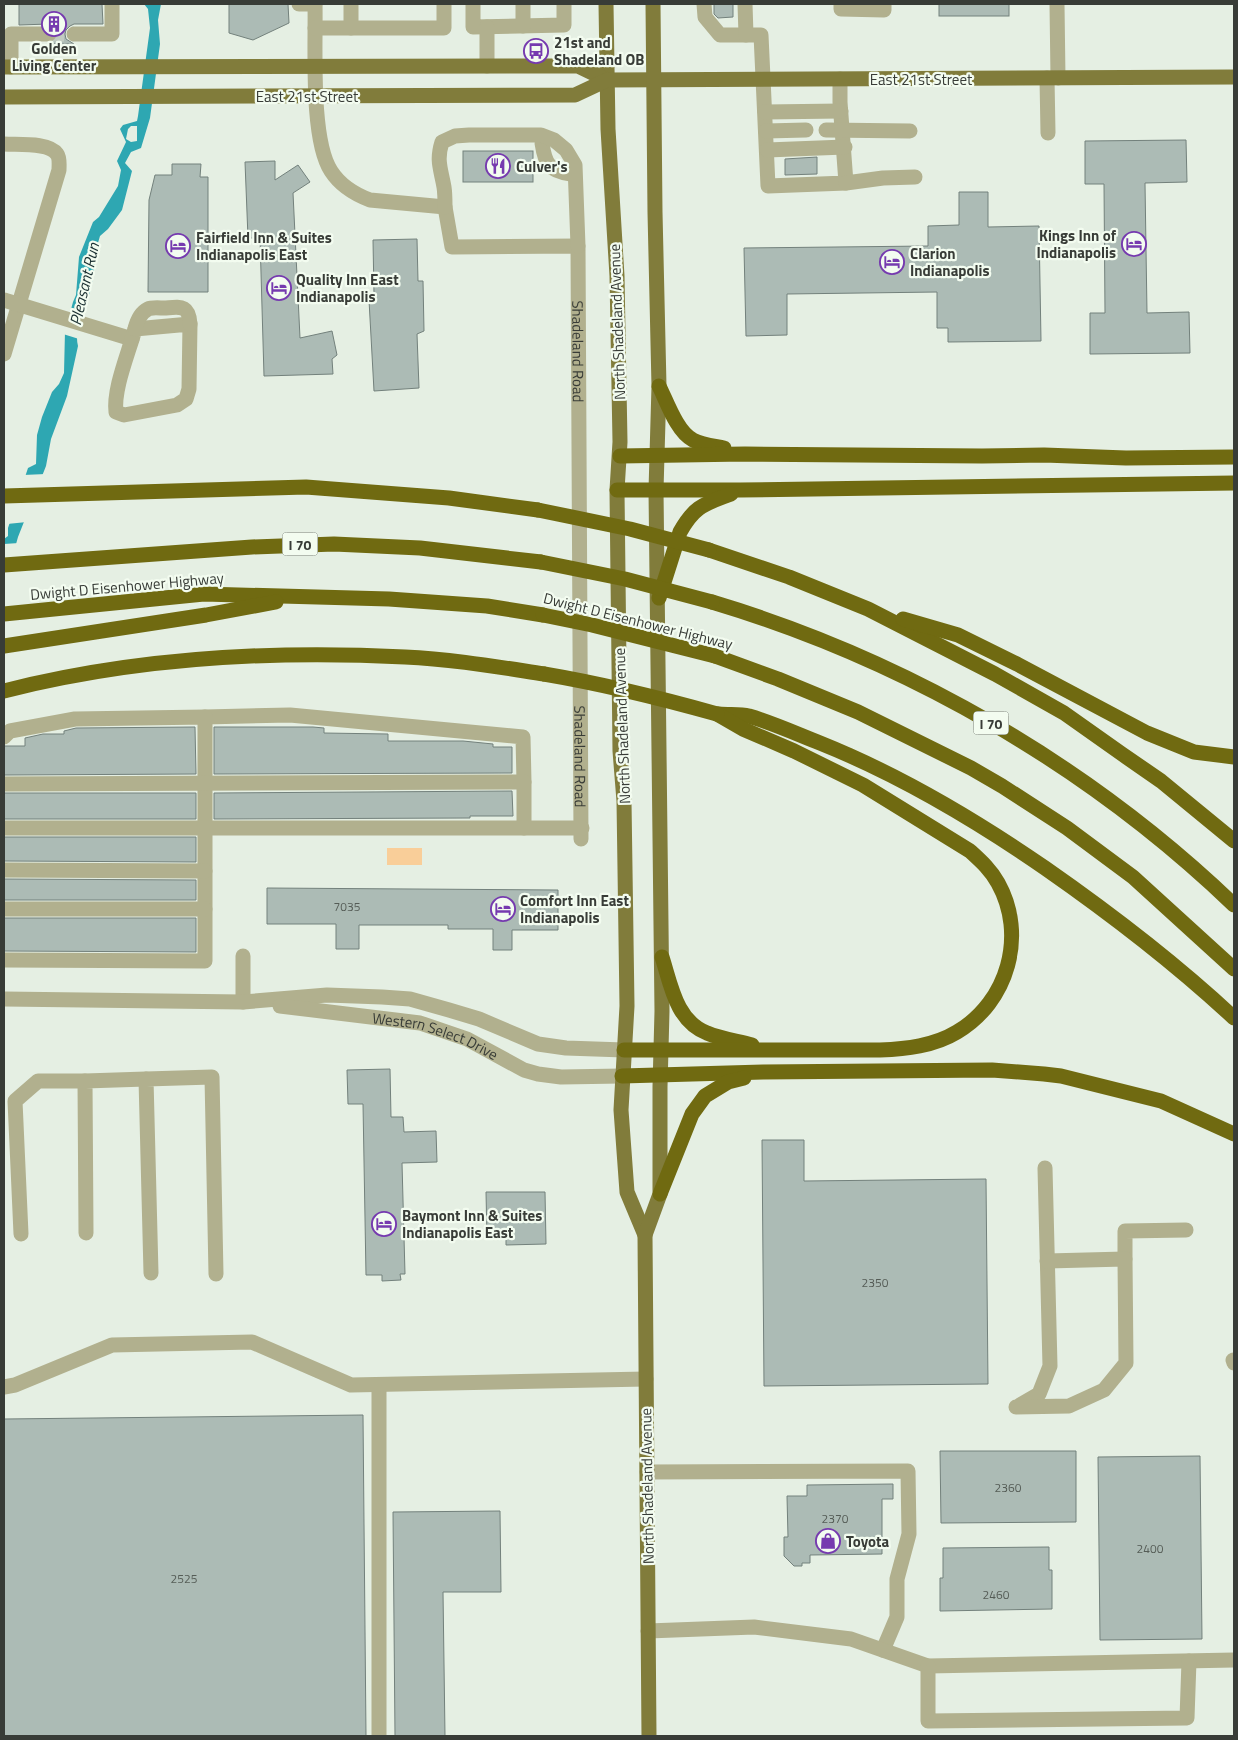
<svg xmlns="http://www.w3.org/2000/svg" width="1238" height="1740" font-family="'Titillium Web',sans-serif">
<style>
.green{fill:#f9ce99}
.water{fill:#2ea7b2;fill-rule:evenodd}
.pier{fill:#e5efe3}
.building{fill:#acbbb5;stroke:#73817c}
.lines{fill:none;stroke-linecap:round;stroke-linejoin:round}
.minor-tunnel{stroke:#c2cbc1;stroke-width:15;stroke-dasharray:15 8;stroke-linecap:butt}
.minor{stroke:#b1b08e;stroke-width:15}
.major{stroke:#817c3b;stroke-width:15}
.highway{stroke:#706a11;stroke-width:15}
.highway-bridge{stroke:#706a11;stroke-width:15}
.labels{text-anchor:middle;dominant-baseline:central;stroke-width:4.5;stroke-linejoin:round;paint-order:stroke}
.number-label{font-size:12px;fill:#555c56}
.shield{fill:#f3fcf0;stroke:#70766e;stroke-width:1}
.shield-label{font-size:14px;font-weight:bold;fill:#383c37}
.poi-label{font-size:15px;font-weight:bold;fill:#383c37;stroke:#f3fcf0;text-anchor:start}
.street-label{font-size:15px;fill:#383c37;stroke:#f3fcf0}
.water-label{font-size:16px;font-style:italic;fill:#1a2f31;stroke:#f3fcf0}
</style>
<rect width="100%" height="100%" fill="#e5efe3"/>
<rect class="green" x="387" y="848" width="35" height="17"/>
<path class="water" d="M 144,4 L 161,4 L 158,20 L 160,44 L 150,118 L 141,148 L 131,152 L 125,163 L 132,171 L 122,210 L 108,229 L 100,236 L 93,260 L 95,264 C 93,275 92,288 88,299 C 83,314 74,330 78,346 L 67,396 L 51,439 L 46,466 L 18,537 L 4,587 L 4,539 L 8,536 L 8,528 L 28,468 L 36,464 L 37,435 L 42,417 L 52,392 L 59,384 L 64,373 L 65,331 L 73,302 L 76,295 L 79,257 L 93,222 L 99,217 L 118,186 L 121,170 L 117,161 L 126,142 L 120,129 L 123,125 L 137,121 L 138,116 L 150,28 L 148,9 ZM 131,126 L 137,126 L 137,141 L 131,142 L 126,139 L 128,129 Z"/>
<g class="pier">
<polygon points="69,307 85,312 79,339 63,334"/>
<polygon points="46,474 27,522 7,524 23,475"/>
<polygon points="19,543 6,588 4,589 4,544"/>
</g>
<g class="building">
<polygon points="19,4 102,4 103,24 74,24 70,26 66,30 65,34 66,39 74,44 49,44 57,38 57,29 49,24 19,25"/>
<polygon points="229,4 288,4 289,23 253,40 229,33"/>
<polygon points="714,4 733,4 733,17 718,18 714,14"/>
<rect x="939" y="4" width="70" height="12"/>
<polygon points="1186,140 1187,182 1145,183 1147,313 1189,312 1190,353 1090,354 1090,313 1105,313 1104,184 1085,184 1085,141"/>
<rect x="463" y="151" width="70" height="31"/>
<polygon points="817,157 817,174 785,175 785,159"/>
<polygon points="275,161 275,180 298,165 310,182 293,193 300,338 332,331 337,355 332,359 333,374 264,376 260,238 248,238 245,162"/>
<polygon points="172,164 201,164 200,177 208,177 208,292 148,292 149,200 155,175 172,175"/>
<polygon points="959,192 988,192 988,227 1039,226 1041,341 948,342 948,328 937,328 937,292 787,294 787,335 746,336 744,248 928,246 928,226 959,225"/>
<polygon points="417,239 418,281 423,281 424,331 417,334 419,388 374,391 369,300 374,295 373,240"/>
<polygon points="195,727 196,774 4,775 4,746 25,746 25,738 43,734 64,734 64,731 76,728"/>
<polygon points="214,727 313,727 324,728 324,733 388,734 388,741 463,741 493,744 493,747 512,747 512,773 214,774"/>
<polygon points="512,791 513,816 470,816 470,818 214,819 214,793"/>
<polygon points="196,793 196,819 4,819 4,793"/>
<polygon points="4,837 196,837 196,862 4,861"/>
<polygon points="4,879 196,880 196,900 4,900"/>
<polygon points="267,888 558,890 558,930 512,930 512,950 493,950 493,929 448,929 448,925 359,925 359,949 336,949 336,924 267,924"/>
<polygon points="4,918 196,918 196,952 4,951"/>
<polygon points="390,1069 391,1117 403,1117 404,1132 436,1131 437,1162 402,1163 405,1274 400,1274 401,1280 382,1281 382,1275 366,1275 363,1104 348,1104 347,1070"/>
<polygon points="762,1140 804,1140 804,1181 986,1179 988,1384 764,1386"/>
<polygon points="486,1192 545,1192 546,1244 506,1245 506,1238 487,1238"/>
<polygon points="363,1415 366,1736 4,1736 4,1419"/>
<polygon points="940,1451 1076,1451 1076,1522 941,1523"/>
<polygon points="1200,1456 1202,1639 1100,1640 1098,1457"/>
<polygon points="893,1484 893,1499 882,1499 882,1554 810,1555 810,1563 802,1563 802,1566 794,1566 784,1556 784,1537 788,1537 787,1496 807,1496 807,1485"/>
<polygon points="500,1511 501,1592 443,1592 445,1736 395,1736 393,1512"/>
<polygon points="1049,1547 1049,1570 1052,1570 1052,1609 940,1611 940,1578 943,1578 943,1548"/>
</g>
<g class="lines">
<polyline class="minor-tunnel" points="49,34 74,34"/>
<g class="minor">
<polyline points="299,4 315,4"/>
<path id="s1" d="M 315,4 C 316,44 310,139 331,171 C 340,185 354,194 370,200 L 445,207 L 452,247 L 578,246 L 581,839"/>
<polyline points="351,4 351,28"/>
<polyline points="473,4 473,27 564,25 564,4"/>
<polyline points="523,4 523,26"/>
<polyline points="704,4 705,17 720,35 746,35"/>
<polyline points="745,4 746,35 761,35 768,186 846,183 840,102 840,79"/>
<polyline points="841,4 841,9 884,10 884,4"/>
<polyline points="1057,4 1058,78"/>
<polyline points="487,27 487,66"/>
<polyline points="315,28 444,28 444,4"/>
<polyline points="74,34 112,34 112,4"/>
<polyline points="11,67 11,34 49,34"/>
<polyline points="1047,78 1048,133"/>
<polyline points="765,112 841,111"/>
<polyline points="826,130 910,131"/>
<polyline points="766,131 806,130"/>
<path d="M 542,143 C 545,164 549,171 571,174"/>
<path d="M 4,144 C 18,145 49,142 57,154 C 60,158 59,165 59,170 L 4,354"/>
<polyline points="767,150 845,147"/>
<polyline points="846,183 883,178 915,177"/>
<path d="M 445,207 C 445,201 445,193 444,187 C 441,169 436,161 442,142 L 455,136 L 469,135 L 541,135 L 554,140 L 566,150 L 575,165 L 578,246"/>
<polyline points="4,300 132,339"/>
<path d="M 190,324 L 189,389 L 186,399 L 177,405 L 124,415 L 116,412 C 113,389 129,352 135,329 Z"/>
<path d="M 135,329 C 137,321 140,313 148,309 C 152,307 160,308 164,308 C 180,307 189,304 190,324"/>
<polyline points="205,717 290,715 523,737 524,782"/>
<polyline points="4,737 10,731 75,719 205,717 205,961 4,960"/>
<polyline points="4,784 524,782 524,828"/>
<polyline points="4,828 582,828"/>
<polyline points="4,870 205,871"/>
<polyline points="4,909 205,909"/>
<polyline points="243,956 243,1002"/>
<polyline points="4,999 243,1002 327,995 382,997 410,999 449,1010 479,1019 538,1044 566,1048 624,1050"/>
<path id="s2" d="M 280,1006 L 420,1023 L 467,1039 L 524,1070 L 538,1074 L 561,1077 L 622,1076"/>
<polyline points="86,1233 85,1081 146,1079"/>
<polyline points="21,1234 15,1101 38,1081 85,1081"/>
<polyline points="1125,1259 1125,1231 1186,1230"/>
<polyline points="151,1273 146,1079 212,1077 216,1274"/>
<polyline points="1233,1360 1234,1363"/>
<polyline points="379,1386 379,1736"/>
<polyline points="4,1387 15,1385 112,1345 252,1342 351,1385 646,1379"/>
<polyline points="1020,1405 1039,1394 1050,1366 1045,1168"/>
<polyline points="1016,1407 1069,1406 1104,1390 1126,1363 1125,1259 1047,1261"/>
<polyline points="647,1472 908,1471 909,1534 897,1579 897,1617 883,1650"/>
<polyline points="648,1631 754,1627 851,1639 928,1666 1234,1660"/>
<polyline points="928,1666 928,1721 1187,1718 1189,1661"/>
</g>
<g class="major">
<polyline points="606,4 608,129 617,276 620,442 617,490 620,751 624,801 627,1006 621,1110 627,1192 645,1235"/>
<polyline points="4,67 578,66 607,80"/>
<polyline points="4,97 575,95 607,80 1234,77"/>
<polyline points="649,1736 645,1235 660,1194 660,1087 662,1011 656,490 659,386 655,212 653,4"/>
</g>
<g class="highway">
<path d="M 659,386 C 667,402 677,432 693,440 C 702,445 714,446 724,448"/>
<polyline points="620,456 745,454 982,456 1044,455 1126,458 1234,457"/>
<polyline points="617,490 740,490 1234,483"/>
<polyline points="4,496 306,487 449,498 538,510"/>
<polyline points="709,550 789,577 868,609 995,674 1064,713 1122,754 1161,781 1234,841"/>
<polyline points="4,565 252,547 334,544 420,548 541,562"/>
<path d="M 659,598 L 680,532 C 695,505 705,504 731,494"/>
<path d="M 712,602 C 906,660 1088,765 1234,905"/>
<polyline points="4,614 204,594 389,599 487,606 543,615"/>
<polyline points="903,619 958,635 1017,664 1147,733 1194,752 1234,757"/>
<polyline points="4,646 206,615 276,602"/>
<polyline points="715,656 778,679 858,712 971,768 1002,786 1067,828 1133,877 1234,969"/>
<path d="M 4,691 C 134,658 271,650 405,657 C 452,659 498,667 544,674"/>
<path d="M 719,714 C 729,715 740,714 749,716 C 773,723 797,734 820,743 C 900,775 974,819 1045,868 C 1111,914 1175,963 1234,1018"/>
<path d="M 662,957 C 671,985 676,1021 707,1033 C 721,1039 737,1041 752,1045"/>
<path d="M 624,1050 L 880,1050 C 906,1049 934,1046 957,1032 C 1008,1002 1027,935 998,883 C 991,870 981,861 970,851 L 863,785 L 794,751 L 743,729 L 717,714"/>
<polyline points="622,1076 763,1072 992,1070 1044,1074 1061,1076 1161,1101 1234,1134"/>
<polyline points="660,1194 692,1114 705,1096 728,1082 744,1078"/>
</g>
<g class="highway-bridge">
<polyline points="538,510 630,529 709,550"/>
<polyline points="541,562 625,579 712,602"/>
<polyline points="543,615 592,625 715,656"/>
<path d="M 544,674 C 603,684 660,698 717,714"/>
</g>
</g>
<defs>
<symbol id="building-ring" viewBox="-11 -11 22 22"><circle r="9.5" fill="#f3fcf0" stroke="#763aaf" stroke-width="1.5"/><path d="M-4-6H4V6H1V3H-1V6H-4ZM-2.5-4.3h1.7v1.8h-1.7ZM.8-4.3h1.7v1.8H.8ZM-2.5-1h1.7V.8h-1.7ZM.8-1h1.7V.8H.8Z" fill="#763aaf"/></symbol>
<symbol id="bus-ring" viewBox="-11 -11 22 22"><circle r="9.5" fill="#f3fcf0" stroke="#763aaf" stroke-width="1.5"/><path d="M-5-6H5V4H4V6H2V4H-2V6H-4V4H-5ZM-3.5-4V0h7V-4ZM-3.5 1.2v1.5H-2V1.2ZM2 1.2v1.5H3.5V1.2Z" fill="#763aaf"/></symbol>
<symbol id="restaurant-ring" viewBox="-11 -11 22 22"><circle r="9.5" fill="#f3fcf0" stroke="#763aaf" stroke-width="1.5"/><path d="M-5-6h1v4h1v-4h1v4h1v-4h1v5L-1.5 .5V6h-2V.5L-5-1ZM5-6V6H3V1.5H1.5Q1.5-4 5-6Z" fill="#763aaf"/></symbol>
<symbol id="hotel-ring" viewBox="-11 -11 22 22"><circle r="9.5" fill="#f3fcf0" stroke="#763aaf" stroke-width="1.5"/><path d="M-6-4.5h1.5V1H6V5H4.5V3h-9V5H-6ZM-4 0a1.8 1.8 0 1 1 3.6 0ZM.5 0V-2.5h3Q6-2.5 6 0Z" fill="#763aaf"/></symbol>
<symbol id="shop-ring" viewBox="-11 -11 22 22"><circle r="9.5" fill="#f3fcf0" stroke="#763aaf" stroke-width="1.5"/><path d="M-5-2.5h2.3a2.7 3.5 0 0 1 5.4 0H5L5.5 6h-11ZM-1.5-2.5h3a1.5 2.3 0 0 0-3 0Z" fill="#763aaf"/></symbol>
</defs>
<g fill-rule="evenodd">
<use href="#building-ring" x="40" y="10" width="28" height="28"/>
<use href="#bus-ring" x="522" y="37" width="28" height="28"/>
<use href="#restaurant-ring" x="484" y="152" width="28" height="28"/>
<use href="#hotel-ring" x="1120" y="230" width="28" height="28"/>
<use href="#hotel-ring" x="164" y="232" width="28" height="28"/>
<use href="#hotel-ring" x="878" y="248" width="28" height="28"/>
<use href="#hotel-ring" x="265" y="274" width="28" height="28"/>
<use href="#hotel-ring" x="489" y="895" width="28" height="28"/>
<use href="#hotel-ring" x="370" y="1210" width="28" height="28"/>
<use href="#shop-ring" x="814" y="1527" width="28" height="28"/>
</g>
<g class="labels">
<g class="number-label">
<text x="347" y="906">7035</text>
<text x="875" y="1282">2350</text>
<text x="1008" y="1487">2360</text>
<text x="835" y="1518">2370</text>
<text x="1150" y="1548">2400</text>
<text x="184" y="1578">2525</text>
<text x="996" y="1594">2460</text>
</g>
<g class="shield">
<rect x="282.5" y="532.5" width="35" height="23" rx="4"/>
<rect x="973.5" y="711.5" width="35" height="23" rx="4"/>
</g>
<g class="shield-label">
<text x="300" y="544">I 70</text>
<text x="991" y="723">I 70</text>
</g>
<g class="poi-label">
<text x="554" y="42">21st and<tspan x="554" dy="17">Shadeland OB</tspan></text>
<text x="54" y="48" text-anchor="middle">Golden<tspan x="54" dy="17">Living Center</tspan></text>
<text x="516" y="166">Culver's</text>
<text x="1116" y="235" text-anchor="end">Kings Inn of<tspan x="1116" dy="17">Indianapolis</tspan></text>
<text x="196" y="237">Fairfield Inn &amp; Suites<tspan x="196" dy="17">Indianapolis East</tspan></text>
<text x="910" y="253">Clarion<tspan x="910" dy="17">Indianapolis</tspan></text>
<text x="296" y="279">Quality Inn East<tspan x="296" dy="17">Indianapolis</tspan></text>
<text x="520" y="900">Comfort Inn East<tspan x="520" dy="17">Indianapolis</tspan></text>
<text x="402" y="1215">Baymont Inn &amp; Suites<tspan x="402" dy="17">Indianapolis East</tspan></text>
<text x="846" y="1541">Toyota</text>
</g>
<g class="street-label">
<text x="921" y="79">East 21st Street</text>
<text x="307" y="96">East 21st Street</text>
<text transform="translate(617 322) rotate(-92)">North Shadeland Avenue</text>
<text stroke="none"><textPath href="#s1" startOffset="566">Shadeland Road</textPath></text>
<text transform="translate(127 586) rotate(-5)">Dwight D Eisenhower Highway</text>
<text transform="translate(638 621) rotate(14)">Dwight D Eisenhower Highway</text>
<text transform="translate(622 726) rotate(-92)">North Shadeland Avenue</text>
<text stroke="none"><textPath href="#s1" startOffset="971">Shadeland Road</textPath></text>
<text stroke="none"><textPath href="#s2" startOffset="159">Western Select Drive</textPath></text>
<text transform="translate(647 1486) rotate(-91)">North Shadeland Avenue</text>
</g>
<g class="water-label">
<text transform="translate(84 284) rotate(-77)">Pleasant Run</text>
</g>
</g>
<rect width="1238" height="1740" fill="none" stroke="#383c37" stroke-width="10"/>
</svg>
